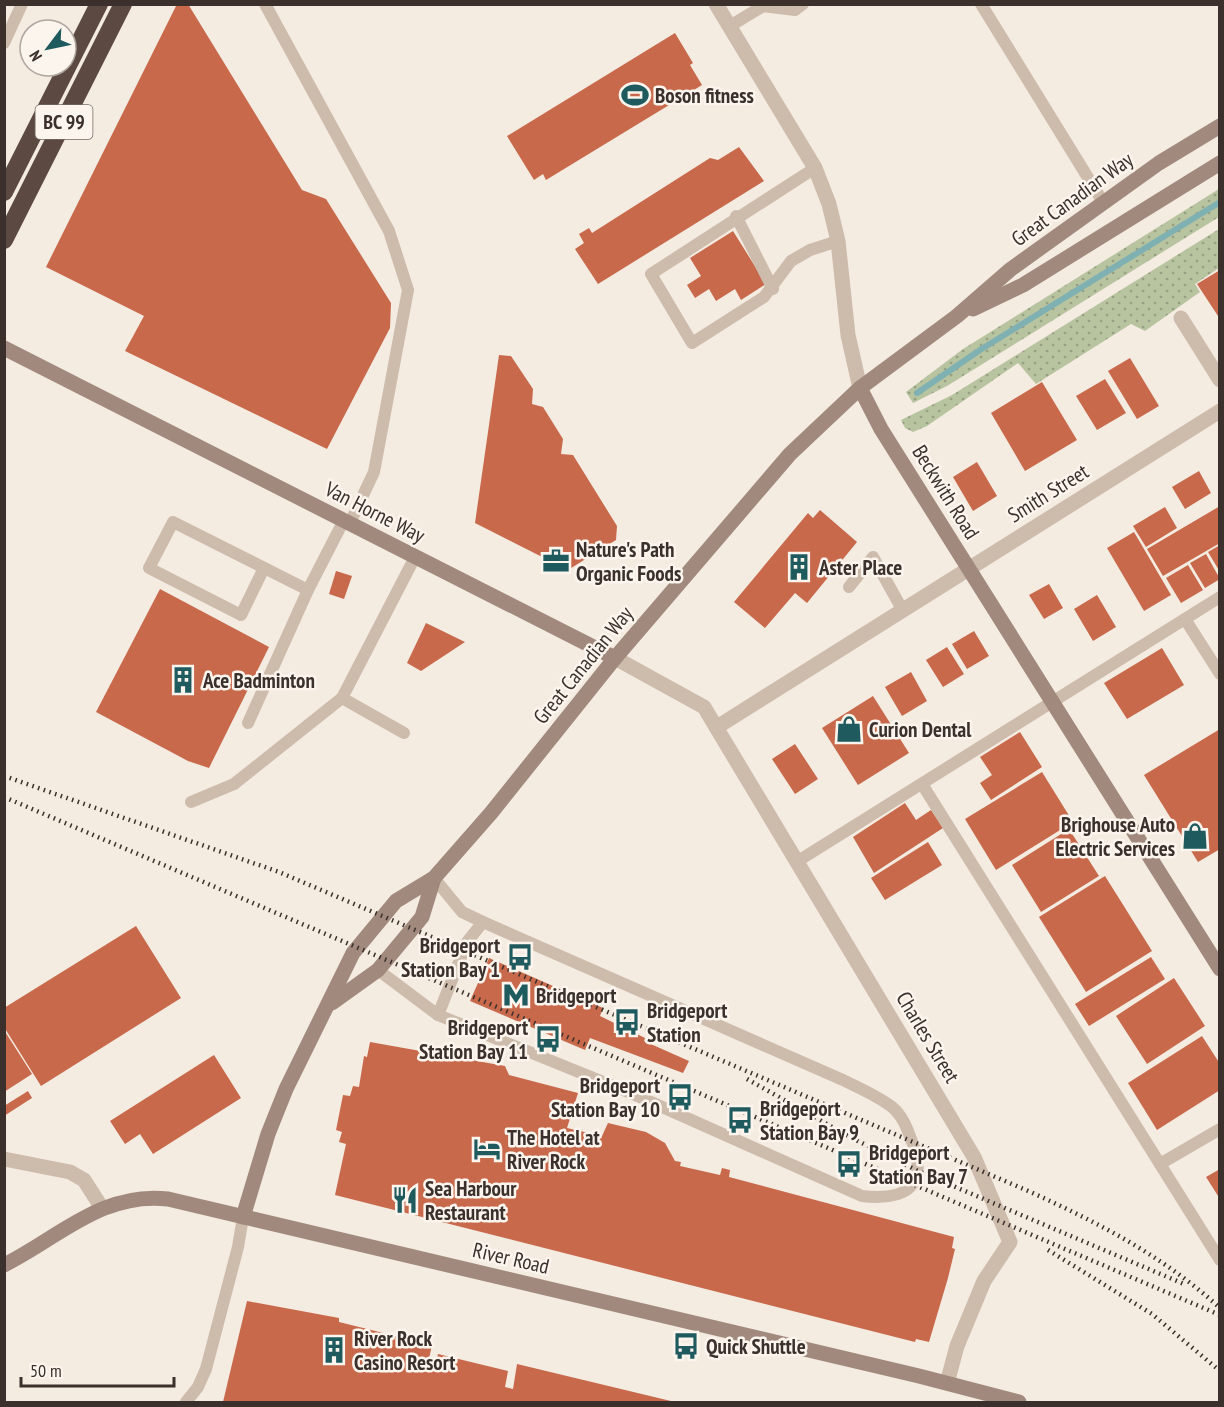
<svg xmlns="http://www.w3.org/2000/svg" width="1224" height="1407" font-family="'PT Sans Narrow',sans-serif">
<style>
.grass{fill:url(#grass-dots)}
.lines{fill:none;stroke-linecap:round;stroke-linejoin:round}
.stream{stroke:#7fb0b2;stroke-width:6}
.building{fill:#c8694b}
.lane{stroke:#cdbbac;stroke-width:12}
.street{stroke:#cdbbac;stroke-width:15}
.secondary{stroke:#a18a7d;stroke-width:15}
.highway{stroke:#5c4a42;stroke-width:18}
.rail{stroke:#3b302b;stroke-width:4.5;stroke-dasharray:1.5 4.5;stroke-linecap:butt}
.labels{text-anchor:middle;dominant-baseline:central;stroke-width:5;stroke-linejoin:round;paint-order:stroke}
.shield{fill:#fbf5ee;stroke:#756b66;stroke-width:1.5}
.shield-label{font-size:20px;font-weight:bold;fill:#3b302b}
.poi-label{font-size:21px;font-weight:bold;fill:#3b302b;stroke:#fbf5ee;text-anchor:start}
.street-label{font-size:21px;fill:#3b302b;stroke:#fbf5ee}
</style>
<defs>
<pattern id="grass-dots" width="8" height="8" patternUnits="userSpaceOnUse" patternTransform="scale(1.5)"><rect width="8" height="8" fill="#b8c4a0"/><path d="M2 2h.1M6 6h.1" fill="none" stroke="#97a083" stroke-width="1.8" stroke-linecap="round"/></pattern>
</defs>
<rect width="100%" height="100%" fill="#f4ebe1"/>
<g class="grass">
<polygon points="1219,189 1219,217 947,386 913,403 906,392 963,349"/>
<polygon points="1219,229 1219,268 1195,284 1200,292 1145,331 1131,324 1036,384 1018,363 927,426 913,432 905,428 901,420 952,395"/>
</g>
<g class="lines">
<polyline class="stream" points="917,393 980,350 1220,202"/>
</g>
<g class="building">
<polygon points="177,4 188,4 302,190 326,199 391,303 390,328 327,449 125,351 144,316 46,267"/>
<polygon points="675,33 693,63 690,65 702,85 546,180 543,174 534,180 507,136"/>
<polygon points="739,147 764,181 598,284 575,249 584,243 579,234 589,228 592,233 710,158 718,160"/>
<polygon points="733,231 766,284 741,300 735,289 716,301 709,289 695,298 687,285 701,276 690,258"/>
<polygon points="1220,270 1220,319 1197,284"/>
<polygon points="499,355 511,356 533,389 532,404 543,407 563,439 561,454 573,455 617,526 616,540 568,570 475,523"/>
<polygon points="1130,358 1159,406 1137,419 1108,371"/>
<polygon points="1105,379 1126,413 1097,430 1076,396"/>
<polygon points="1042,382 1077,440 1025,471 991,413"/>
<polygon points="977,462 997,496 973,511 953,477"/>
<polygon points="1199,471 1211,493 1185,509 1172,487"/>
<polygon points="1220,506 1220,543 1163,576 1147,549"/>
<polygon points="1165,507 1177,528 1146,547 1133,526"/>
<polygon points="820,510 857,542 807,603 795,593 765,628 734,602 808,513 813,518"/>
<polygon points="1134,532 1171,595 1144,611 1107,548"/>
<polygon points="1220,545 1220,572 1208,552"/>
<polygon points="1206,554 1220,579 1205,588 1190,563"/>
<polygon points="1188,565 1203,590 1181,603 1166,578"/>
<polygon points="336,571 352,576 344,599 329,594"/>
<polygon points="1049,584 1063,608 1044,619 1029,595"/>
<polygon points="160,589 269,647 209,768 188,761 96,712"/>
<polygon points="1097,595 1116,627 1093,641 1074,609"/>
<polygon points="426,623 465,642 421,671 407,663"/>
<polygon points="974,631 989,656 967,669 952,644"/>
<polygon points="947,647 964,674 943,687 926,660"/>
<polygon points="1162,648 1184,685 1127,719 1104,683"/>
<polygon points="911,672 927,701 902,716 885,687"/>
<polygon points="873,696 909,753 858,785 822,728"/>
<polygon points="1220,729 1220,849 1198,862 1144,775"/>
<polygon points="1020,732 1042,767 991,800 980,783 992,775 980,757"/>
<polygon points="795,744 818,779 795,794 772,759"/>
<polygon points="1042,772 1073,822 996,870 965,819"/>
<polygon points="905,803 916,820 931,810 943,828 874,873 853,837"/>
<polygon points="1069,829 1099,876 1041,912 1012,865"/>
<polygon points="928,842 942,865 885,900 871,878"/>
<polygon points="1105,876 1152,951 1086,992 1039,917"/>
<polygon points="136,926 181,998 41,1086 4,1027 4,1008"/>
<polygon points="1151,957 1165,979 1089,1026 1075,1004"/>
<polygon points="489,958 603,1008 600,1016 645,1038 644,1041 689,1061 683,1073 590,1038 585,1050 470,1001"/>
<polygon points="1174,978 1205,1026 1147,1064 1116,1016"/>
<polygon points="4,1030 32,1074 4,1092"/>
<polygon points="1202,1036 1220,1064 1220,1090 1157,1130 1128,1083"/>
<polygon points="370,1042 505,1066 509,1075 578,1093 567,1128 602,1136 608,1123 646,1132 665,1143 675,1161 681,1162 680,1166 720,1175 722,1168 730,1170 729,1177 954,1237 952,1248 955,1249 948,1278 929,1342 916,1339 915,1342 335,1195 346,1144 339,1142 342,1132 336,1130 343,1095 350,1096 353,1086 359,1087 364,1056 367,1057"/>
<polygon points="214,1055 241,1098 153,1154 140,1134 125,1144 110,1121"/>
<polygon points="28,1091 32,1098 4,1116 4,1106"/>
<polygon points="1220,1169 1220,1199 1206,1177"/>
<polygon points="247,1301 339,1318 339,1322 432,1345 427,1368 434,1370 438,1354 508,1371 505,1387 513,1389 517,1364 675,1402 223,1402"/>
</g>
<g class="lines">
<g class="lane">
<polyline points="265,4 389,231 408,290 374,472 350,523"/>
<polyline points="981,4 1103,202"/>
<polyline points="730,26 763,6 795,10 803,4"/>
<polyline points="4,43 22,4"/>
<polyline points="815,168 651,274 692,343 764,297 791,261 810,250 838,241"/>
<polyline points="736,216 773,289"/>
<polyline points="264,568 241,615 149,568 173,522 308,590"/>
<polyline points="849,587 873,557 902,609"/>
<polyline points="1185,619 1220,674"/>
<polyline points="248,723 308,590 344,520"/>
<polyline points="404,733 342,698 415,557"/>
<polyline points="922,784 1220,1260"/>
<polyline points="191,802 234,784 342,698"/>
<polyline points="798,861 1220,597"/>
<path d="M 378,970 L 438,1015 L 633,1094 L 862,1196 C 907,1201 930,1185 911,1139 C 907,1128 902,1115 892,1107 C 878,1096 859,1088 843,1080 L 483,922 L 462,912 L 434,878"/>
<polyline points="438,1015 467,942 483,922"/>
<polyline points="1160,1164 1220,1129"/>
<polyline points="186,1402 198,1387 206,1369 238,1247 243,1217"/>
</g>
<g class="street">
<polyline points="716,4 815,168 829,204 838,241 848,335 860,388"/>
<polyline points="1181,318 1220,380"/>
<polyline points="615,658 704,707 974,1157 1010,1242 984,1281 957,1346 947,1383"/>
<polyline points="717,727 1220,411"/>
<polyline points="4,1159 70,1172 84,1180 102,1208"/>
</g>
<g class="secondary">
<polyline points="973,309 1023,285 1220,163"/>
<polyline points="4,348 615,658"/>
<polyline points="860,388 881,429 1220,969"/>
<polyline points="332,1003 378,970 422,917 434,878"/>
<polyline points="243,1217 268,1134 286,1089 353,953 396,901 434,878 491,813 615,658 790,454 860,388 957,316 1011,269 1159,163 1220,126"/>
<path d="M 4,1265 C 58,1238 103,1191 168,1199 L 919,1376 L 1019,1402"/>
</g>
<g class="highway">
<polyline points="4,192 99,4"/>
<polyline points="4,240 123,4"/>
</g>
<g class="rail">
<path d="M 4,776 L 279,872 L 1026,1190 C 1097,1222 1162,1255 1220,1308"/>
<polyline points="4,797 1220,1315"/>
<polyline points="747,1079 848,1136 920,1172 1184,1284"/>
<polyline points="1048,1250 1152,1314 1220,1371"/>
</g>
</g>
<defs>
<symbol id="stadium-bare" viewBox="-9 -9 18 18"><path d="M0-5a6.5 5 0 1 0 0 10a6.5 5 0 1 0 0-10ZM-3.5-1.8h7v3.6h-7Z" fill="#1f5a5e" stroke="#fbf5ee" stroke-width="2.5" paint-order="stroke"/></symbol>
<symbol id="office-bare" viewBox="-9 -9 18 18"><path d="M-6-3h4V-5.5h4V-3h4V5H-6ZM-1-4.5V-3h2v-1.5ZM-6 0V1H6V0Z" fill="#1f5a5e" stroke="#fbf5ee" stroke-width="2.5" paint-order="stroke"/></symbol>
<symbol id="building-bare" viewBox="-9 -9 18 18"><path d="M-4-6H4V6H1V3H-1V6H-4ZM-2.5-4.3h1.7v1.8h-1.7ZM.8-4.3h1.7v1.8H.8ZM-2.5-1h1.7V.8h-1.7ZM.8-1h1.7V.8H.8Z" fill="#1f5a5e" stroke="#fbf5ee" stroke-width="2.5" paint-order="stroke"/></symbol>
<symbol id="shop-bare" viewBox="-9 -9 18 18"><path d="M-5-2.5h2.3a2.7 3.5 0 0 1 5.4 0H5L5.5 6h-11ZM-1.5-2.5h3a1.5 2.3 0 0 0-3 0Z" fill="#1f5a5e" stroke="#fbf5ee" stroke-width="2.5" paint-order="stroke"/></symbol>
<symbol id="bus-bare" viewBox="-9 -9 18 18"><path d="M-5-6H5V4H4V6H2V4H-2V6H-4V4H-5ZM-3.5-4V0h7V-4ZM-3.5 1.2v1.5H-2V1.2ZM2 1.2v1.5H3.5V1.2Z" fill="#1f5a5e" stroke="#fbf5ee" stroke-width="2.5" paint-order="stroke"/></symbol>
<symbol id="metro-bare" viewBox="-9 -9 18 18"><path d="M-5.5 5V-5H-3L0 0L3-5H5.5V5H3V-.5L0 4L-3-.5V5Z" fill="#1f5a5e" stroke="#fbf5ee" stroke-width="2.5" paint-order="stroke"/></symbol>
<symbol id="hotel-bare" viewBox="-9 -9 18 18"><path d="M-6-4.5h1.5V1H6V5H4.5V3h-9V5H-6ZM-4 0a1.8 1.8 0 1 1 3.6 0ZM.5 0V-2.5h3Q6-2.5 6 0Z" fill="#1f5a5e" stroke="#fbf5ee" stroke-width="2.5" paint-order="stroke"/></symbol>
<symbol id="restaurant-bare" viewBox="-9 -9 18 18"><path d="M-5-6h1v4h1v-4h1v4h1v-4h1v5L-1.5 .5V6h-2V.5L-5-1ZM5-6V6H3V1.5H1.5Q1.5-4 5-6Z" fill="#1f5a5e" stroke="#fbf5ee" stroke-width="2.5" paint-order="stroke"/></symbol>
</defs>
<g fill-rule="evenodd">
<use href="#stadium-bare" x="616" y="76" width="38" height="38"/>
<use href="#office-bare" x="537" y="542" width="38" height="38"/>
<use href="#building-bare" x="780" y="548" width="38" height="38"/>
<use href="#building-bare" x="164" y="661" width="38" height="38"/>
<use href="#shop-bare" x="830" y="710" width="38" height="38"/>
<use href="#shop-bare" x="1176" y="817" width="38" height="38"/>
<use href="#bus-bare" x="501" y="938" width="38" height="38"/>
<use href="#metro-bare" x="497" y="976" width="38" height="38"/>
<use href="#bus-bare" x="608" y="1003" width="38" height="38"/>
<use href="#bus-bare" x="529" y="1020" width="38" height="38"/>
<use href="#bus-bare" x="661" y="1078" width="38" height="38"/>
<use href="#bus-bare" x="721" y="1101" width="38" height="38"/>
<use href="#hotel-bare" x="468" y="1130" width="38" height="38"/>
<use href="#bus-bare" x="830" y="1145" width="38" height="38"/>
<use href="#restaurant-bare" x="386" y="1181" width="38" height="38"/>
<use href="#bus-bare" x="667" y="1327" width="38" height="38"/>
<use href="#building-bare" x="315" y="1331" width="38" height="38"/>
</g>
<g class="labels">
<rect class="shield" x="35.5" y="105" width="57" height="34" rx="4.5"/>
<g class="shield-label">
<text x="64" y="122">BC 99</text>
</g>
<g class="poi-label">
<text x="655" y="95">Boson fitness</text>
<text x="576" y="549">Nature's Path<tspan x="576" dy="24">Organic Foods</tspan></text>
<text x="819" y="567">Aster Place</text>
<text x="203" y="680">Ace Badminton</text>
<text x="869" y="729">Curion Dental</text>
<text x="1175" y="824" text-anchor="end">Brighouse Auto<tspan x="1175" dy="24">Electric Services</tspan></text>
<text x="500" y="945" text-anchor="end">Bridgeport<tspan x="500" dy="24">Station Bay 1</tspan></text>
<text x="536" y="995">Bridgeport</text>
<text x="647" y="1010">Bridgeport<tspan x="647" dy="24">Station</tspan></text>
<text x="528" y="1027" text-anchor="end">Bridgeport<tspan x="528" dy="24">Station Bay 11</tspan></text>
<text x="660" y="1085" text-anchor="end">Bridgeport<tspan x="660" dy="24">Station Bay 10</tspan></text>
<text x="760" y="1108">Bridgeport<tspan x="760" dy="24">Station Bay 9</tspan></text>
<text x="507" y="1137">The Hotel at<tspan x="507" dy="24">River Rock</tspan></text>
<text x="869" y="1152">Bridgeport<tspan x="869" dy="24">Station Bay 7</tspan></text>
<text x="425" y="1188">Sea Harbour<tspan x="425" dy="24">Restaurant</tspan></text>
<text x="354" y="1338">River Rock<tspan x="354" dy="24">Casino Resort</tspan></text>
<text x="706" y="1346">Quick Shuttle</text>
</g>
<g class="street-label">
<text transform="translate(1072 199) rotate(-36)">Great Canadian Way</text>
<text transform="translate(946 492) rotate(58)">Beckwith Road</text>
<text transform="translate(1048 493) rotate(-32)">Smith Street</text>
<text transform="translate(375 512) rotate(27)">Van Horne Way</text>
<text transform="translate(583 665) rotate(-51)">Great Canadian Way</text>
<text transform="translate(928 1037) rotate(59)">Charles Street</text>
<text transform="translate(511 1258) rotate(13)">River Road</text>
</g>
</g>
<rect width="1224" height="1407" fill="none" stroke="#3b302b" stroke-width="12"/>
<g transform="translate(48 48) rotate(238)"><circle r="28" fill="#fbf5ee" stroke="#aea6a0" stroke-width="1.5"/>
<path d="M0-4.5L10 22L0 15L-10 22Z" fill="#1f5a5e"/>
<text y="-9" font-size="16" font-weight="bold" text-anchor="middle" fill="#3b302b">N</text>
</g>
<path d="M21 1377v9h153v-9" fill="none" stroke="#3b302b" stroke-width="3"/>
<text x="30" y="1377" font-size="18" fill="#3b302b" stroke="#fbf5ee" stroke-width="4.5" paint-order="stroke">50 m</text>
</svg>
